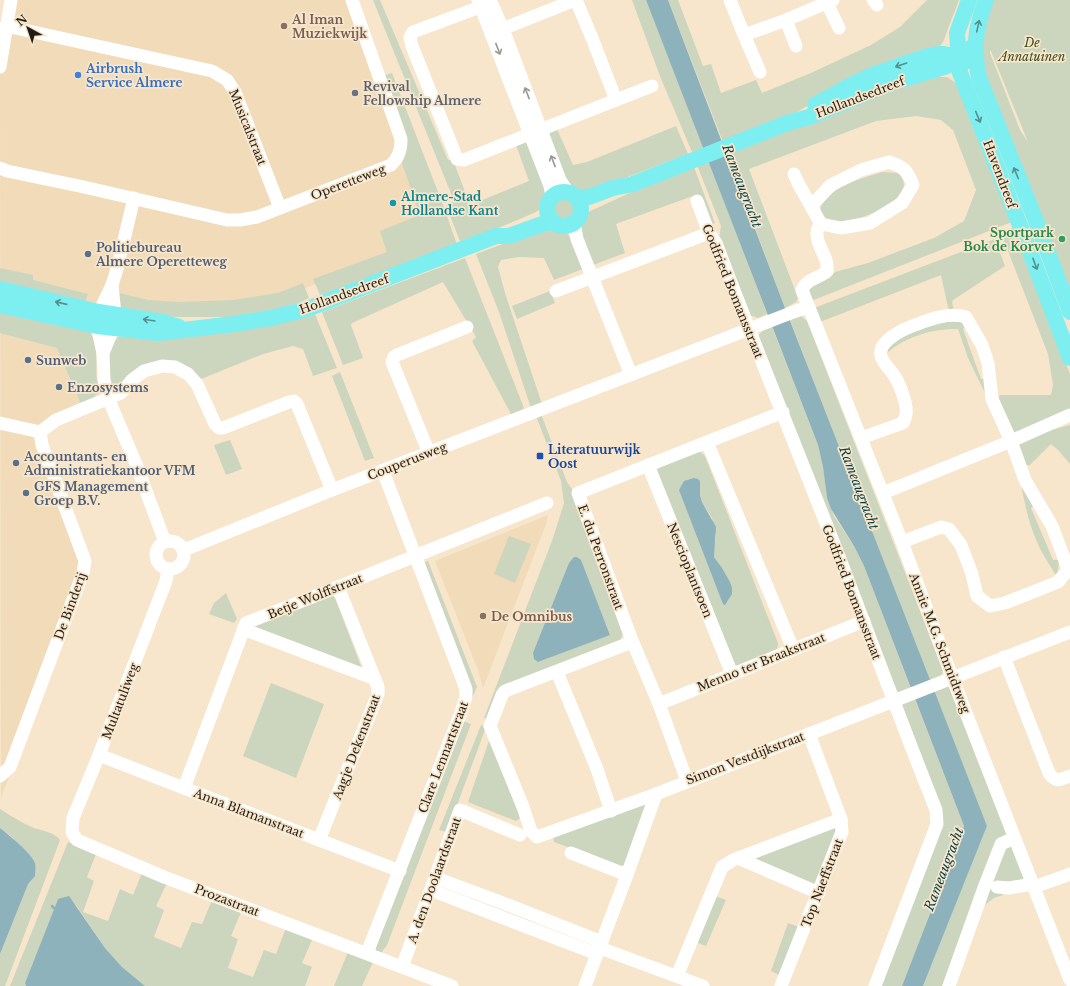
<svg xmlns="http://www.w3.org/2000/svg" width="1070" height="986" font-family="'Libre Baskerville',serif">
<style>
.built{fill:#f1dbb9}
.green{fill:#ccd5be;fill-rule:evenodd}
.water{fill:#8db2bb}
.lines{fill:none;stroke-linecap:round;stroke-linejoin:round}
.stream{stroke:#8db2bb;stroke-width:2.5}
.minor{stroke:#fff;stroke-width:13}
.major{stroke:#7eeff1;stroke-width:16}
.oneway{stroke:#55908d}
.oneway2{stroke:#9c9994}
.education-dot{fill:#8d6e63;stroke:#f7e6cb;stroke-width:1.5}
.shop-dot{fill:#3f7fe0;stroke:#f7e6cb;stroke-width:1.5}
.worship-dot{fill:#6b7280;stroke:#f7e6cb;stroke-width:1.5}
.culture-dot{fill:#0f9aa8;stroke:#f7e6cb;stroke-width:1.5}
.leisure-dot{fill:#2e9e5b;stroke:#f7e6cb;stroke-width:1.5}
.service-dot{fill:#5c6f8a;stroke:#f7e6cb;stroke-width:1.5}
.transit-dot{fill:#1a4fb4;stroke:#f7e6cb;stroke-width:1.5}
.labels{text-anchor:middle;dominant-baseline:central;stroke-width:3.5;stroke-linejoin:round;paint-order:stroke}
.education-label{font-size:12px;font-weight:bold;fill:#785e54;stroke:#f7e6cb;text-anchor:start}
.park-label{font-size:12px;font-style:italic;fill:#3b4a1b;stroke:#f7e6cb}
.shop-label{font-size:12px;font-weight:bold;fill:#366cbe;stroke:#f7e6cb;text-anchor:start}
.worship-label{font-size:12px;font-weight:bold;fill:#5b616d;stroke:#f7e6cb;text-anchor:start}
.street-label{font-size:12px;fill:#221c12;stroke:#f7e6cb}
.culture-label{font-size:12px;font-weight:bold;fill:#0d838f;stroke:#f7e6cb;text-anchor:start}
.leisure-label{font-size:12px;font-weight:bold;fill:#27864d;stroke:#f7e6cb;text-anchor:end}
.service-label{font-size:12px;font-weight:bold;fill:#4e5e75;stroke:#f7e6cb;text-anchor:start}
.transit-label{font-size:12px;font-weight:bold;fill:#164399;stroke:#f7e6cb;text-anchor:start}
.water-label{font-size:13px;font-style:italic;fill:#043f4a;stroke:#f7e6cb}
</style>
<rect width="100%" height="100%" fill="#f7e6cb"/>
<g class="built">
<polygon points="13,0 352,0 447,232 280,298 187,313 119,305 101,402 39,426 88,563 1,798 0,63"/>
<polygon points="548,515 546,524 483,688 478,670 435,561"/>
</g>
<g class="green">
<path d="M 373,0 L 380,0 L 448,160 L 453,160 L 470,205 L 529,181 L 516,145 L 526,142 C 531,151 547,183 548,191 C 548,199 543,207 536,212 L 461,244 L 446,205 L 454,201 Z"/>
<polygon points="632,0 646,0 704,148 692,152 660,76"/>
<polygon points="668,0 678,0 703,66 711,64 721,93 756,80 762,93 811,73 871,45 900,27 927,0 959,0 943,42 938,48 835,90 790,116 723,142"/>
<path d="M 989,0 L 1070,0 L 1070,294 L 980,60 ZM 990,51 L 991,51 L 1028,142 L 1020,130 L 990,53 Z"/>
<polygon points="392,73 445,210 457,245 342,290 320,295 313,279 387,252 380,231 420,215 402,163 407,148 385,75"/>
<polygon points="937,77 947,77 957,84 1012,222 811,301 807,291 811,284 830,278 835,272 868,263 934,238 964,221 976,190 953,130 941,120 916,116 876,121 749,169 798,298 796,302 785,308 727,153 859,101"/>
<polygon points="676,126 688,154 588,192 576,191 569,187 548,137 550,132 557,129 573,165 587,162"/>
<polygon points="709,161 767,314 758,318 750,315 719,239 721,226 697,165"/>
<polygon points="694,167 715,223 709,225 696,196 690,197 616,224 625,253 593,265 590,262 580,228 586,213 634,191"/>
<path d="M 882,172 L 898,173 C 923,197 861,220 844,222 C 830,223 812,215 825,200 C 839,184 863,178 882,172 Z"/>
<circle cx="564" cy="209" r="10"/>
<polygon points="551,226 557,229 565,230 572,241 583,269 554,280 544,258 519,257 501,260 498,267 505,293 542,404 531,408 499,312 476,254"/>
<polygon points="1014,227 1070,374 1070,410 1013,434 997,402 1000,395 1051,395 1053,385 1048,354 1001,233"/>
<polygon points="995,239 1005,266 953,300 952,303 954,310 949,312 941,275 820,322 814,308"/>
<polygon points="465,258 524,408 520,412 512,416 472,341 476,337 443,282 352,323 351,325 363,358 343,365 322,312"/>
<polygon points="0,268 33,275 33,280 88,294 84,305 0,286"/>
<polygon points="303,283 309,298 298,303 274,311 233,317 175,317 113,309 115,292 148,300 179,302 233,300 278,293"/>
<polygon points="550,291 555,303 517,319 512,306"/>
<polygon points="0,309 89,330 96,344 96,376 99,388 93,400 81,404 57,348 0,333"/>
<polygon points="315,314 337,368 313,376 303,349 293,346 263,354 201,379 169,363 117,391 112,389 107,377 110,350 113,343 118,337"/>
<polygon points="801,316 807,321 943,670 942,675 930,682 790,320"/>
<path d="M 959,320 L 967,326 L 963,329 L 981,379 L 988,379 L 986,395 L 968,358 L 958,329 C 931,329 907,336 887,353 L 887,345 L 931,322 Z"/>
<polygon points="772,327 818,445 823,467 827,498 834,516 854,546 864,566 911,689 898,693 896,691 758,336 763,330"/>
<polygon points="340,372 374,458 365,461 332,376"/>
<path d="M 541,414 L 567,482 L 574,492 L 623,634 L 620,641 L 505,688 L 488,719 L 484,718 L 553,538 L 564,503 L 561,481 L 536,416 ZM 574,557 L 579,558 L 610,634 L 538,662 Z"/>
<polygon points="1070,425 1070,464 1058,450 1051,444 1030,465 1023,465 1018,444 1048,431"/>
<polygon points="230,440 242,469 226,475 214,445"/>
<path d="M 699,451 L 705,456 L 778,643 L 778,646 L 776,650 L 739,666 L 735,665 L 657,471 L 658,467 ZM 694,478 L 700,485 L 700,495 L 702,502 L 712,518 L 716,537 L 714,550 L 714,557 L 730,582 L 723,604 Z"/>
<path d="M 1021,484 L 1036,504 L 1031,508 L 1053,560 L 1059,560 L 1057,577 C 1051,566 1043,556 1038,544 C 1029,525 1025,505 1021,484 Z"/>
<polygon points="509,536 531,544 515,583 494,574"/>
<polygon points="428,561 477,687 466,712 470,693 423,563"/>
<polygon points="226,593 237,619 234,623 209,614 214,603"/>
<polygon points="332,595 335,598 364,674 249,626"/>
<polygon points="271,683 324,704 296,778 243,756"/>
<polygon points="947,686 949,687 1008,834 997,845 942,986 923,986 987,826 933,690"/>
<polygon points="914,697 964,826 902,986 878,986 938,829 900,706"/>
<polygon points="461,720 471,724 387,945 381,953 376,951 376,943"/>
<polygon points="481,725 486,727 447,832 439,830"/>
<polygon points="491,735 523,816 516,821 468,802"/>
<polygon points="643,803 647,806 624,865 621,866 554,842 553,836"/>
<path d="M 0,809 C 11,816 22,823 34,828 C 43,831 54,832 60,840 L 5,986 L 0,986 L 0,954 L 28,883 L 35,876 L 35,863 L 11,836 L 0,828 Z"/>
<polygon points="836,825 838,833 819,882 813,886 754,860 757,854"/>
<polygon points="68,842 96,854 87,877 94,881 83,912 108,921 120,889 133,895 142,873 167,883 156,906 164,910 154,937 181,948 192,922 202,924 212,900 241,912 231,936 238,939 228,968 253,977 264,950 276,954 286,928 312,940 302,963 312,967 305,986 145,986 122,967 105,948 76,905 58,899 25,983 26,986 10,986"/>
<polygon points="1012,845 1028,883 1001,892 1003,895 994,898 985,905 1003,848"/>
<polygon points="713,895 726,900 706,946 693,941"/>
<polygon points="788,923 802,928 783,977 771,971"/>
<polygon points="348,952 373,962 362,986 334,986"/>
</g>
<g class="water">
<polygon points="646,0 668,0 785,308 987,826 923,986 902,986 964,826 864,566 854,546 831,509 827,498 823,467 818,445"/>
<polygon points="694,478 698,479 700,481 700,495 702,502 716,527 714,557 722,568 730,582 732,588 732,594 725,605 723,604 679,490 684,481"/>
<polygon points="574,557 577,557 581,560 610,635 538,662 534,659 533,653 569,563"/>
<path d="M 0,828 C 9,835 31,853 35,863 C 36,867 35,872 35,876 L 28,884 L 0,954 Z"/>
<polygon points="69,896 105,948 122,967 145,986 26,986 25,983 58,899"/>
</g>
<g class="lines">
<polyline class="stream" points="52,906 57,911"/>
<g class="minor">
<polyline points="478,0 550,186 552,196"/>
<polyline points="490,0 503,29 560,180 568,192"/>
<polyline points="730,0 744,35 786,20 833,0"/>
<polyline points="873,0 877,5"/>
<polyline points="491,3 413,32 410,37 412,46 457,159 464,160 616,100 592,38 576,0"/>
<polyline points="827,3 839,28"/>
<polyline points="786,20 796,46"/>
<polyline points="6,26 212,71 227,80 235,92 280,208"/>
<polyline points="495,32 575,0"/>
<polyline points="744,35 760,72"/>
<polyline points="0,67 11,0"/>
<polyline points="616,100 652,86"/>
<path d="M 889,162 C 904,167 907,170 913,185 L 902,203 L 870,223 L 841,228 L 821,224 L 811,206 L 831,185 L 861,170 Z"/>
<path d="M 0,168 L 7,171 L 84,187 L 227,220 L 240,220 L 257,217 L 391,165 C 399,157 401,150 401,139 L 352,0"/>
<polyline points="794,174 799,185 811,206"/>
<polyline points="134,198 117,269 112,285 99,312 97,326 103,353 104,380 108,398 136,464 165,542"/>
<path d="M 697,201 L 709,233 L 716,243 C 756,349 799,454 840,559 C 872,643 903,727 936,810 L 937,824 L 875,986"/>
<polyline points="574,222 577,239 631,375"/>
<path d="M 821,224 C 819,226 817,230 817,233 C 816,247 829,256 827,271 C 819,279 807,278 802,290 L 902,542 L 952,677 L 1070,980"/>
<polyline points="556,291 709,233"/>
<polyline points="103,353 113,329 115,315 112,285"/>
<polyline points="0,423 40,432"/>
<path d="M 861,438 L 903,423 C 904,420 906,417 906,414 C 908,406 899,381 893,374 C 890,369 882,362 881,356 C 877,341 904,329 915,325 C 930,319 949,312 966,317 L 982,345 L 988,363 L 992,399 L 1011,441 L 1025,480 L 1052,526 L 1063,555 L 1068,570 L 1058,582 L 1005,603 L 990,606 L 977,596 L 972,574 L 961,545 L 949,529 L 941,527 L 902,542"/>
<polyline points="707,442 793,649"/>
<polyline points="429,453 392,362 394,357 397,355 467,327"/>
<polyline points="648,465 732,674"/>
<polyline points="883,493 1011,441 1070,415"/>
<circle cx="170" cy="555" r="14"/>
<polyline points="184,550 332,490 796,311 809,307"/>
<polyline points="168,569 166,581 99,755 73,818 72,832 77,840 164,877 452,986"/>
<polyline points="243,629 375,679"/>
<polyline points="632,642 505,691 502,695 490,726 523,807 531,831 537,837 656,794 1070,632"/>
<path d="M 1004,657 L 1049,773 C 1056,783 1060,780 1070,776"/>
<polyline points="557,672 597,769 611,811"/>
<polyline points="659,704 864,621"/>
<polyline points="99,755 194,792 400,871"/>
<polyline points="0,776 10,767 83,573 85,561 42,445 40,432 56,420 121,393 132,380 144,371 162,366 175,367 188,374 197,384 215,424 219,428 223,428 289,402 294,401 297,404 332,490"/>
<polyline points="687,781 659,704 631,638 578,493 783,412"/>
<polyline points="184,788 246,623 338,587 547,503"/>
<polyline points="319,840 378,694 378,687 338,587"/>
<polyline points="571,853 627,875"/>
<polyline points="738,858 819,893"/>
<polyline points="436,878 511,906 602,942"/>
<polyline points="997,887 1009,888 1032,884"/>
<polyline points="1034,887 1070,874"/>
<polyline points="431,890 597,954"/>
<polyline points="600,948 703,986"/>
<polyline points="367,953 460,715 466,697 466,689 383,471"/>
<polyline points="402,967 460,810 520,835"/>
<polyline points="677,976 722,867 733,860 841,819"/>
<polyline points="585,986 627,875 656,794"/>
<polyline points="781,986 842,832 841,819 809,734"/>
<polyline points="949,986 985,885 1001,844 1014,838"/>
</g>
<g class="major">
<polyline points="969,0 957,33 960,73 1023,233 1070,358"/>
<path d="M 986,0 C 975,28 973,49 979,78 L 1038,226 L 1070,312"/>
<polyline points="815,105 855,83 875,74 928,56 938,54 944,54 953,56 965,62"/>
<circle cx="564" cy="209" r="17"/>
<polyline points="577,198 589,197 613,188 633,184 787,123 809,117 891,83 947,66 975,45"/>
<polyline points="0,289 99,312 162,322 179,327"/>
<polyline points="0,305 97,326 158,333 234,324 271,318 307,309 496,236 509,236 542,224 553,222"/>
</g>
</g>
<defs><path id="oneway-shaft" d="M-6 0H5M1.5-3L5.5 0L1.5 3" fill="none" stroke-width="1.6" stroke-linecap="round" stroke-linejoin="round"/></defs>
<g class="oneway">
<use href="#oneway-shaft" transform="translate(978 26) rotate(-78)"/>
<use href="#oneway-shaft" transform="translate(901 65) rotate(161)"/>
<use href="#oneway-shaft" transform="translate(978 117) rotate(68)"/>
<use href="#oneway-shaft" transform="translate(1016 173) rotate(-112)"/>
<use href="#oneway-shaft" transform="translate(1035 264) rotate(70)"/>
<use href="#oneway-shaft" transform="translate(61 303) rotate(-167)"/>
<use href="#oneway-shaft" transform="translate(149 320) rotate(-171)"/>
</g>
<g class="oneway2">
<use href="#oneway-shaft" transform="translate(498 49) rotate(69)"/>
<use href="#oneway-shaft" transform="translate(527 93) rotate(-111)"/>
<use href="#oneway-shaft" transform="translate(553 161) rotate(-111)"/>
</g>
<g class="education-dot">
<circle cx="284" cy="26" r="4"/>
<circle cx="483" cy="616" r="4"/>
</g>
<circle class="shop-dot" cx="78" cy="75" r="4"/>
<circle class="worship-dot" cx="355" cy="93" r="4"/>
<circle class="culture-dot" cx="393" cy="203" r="4"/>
<circle class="leisure-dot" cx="1062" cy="239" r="4"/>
<g class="service-dot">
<circle cx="88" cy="254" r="4"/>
<circle cx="28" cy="360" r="4"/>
<circle cx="59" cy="387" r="4"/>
<circle cx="16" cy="463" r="4"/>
<circle cx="26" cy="493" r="4"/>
</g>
<rect class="transit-dot" x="536" y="452" width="8" height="8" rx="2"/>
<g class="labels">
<g class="education-label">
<text x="292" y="19">Al Iman<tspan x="292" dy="14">Muziekwijk</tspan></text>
<text x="491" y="616">De Omnibus</text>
</g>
<g class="park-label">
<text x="1032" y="42">De<tspan x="1032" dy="14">Annatuinen</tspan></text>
</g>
<g class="shop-label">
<text x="86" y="68">Airbrush<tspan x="86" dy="14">Service Almere</tspan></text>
</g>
<g class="worship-label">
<text x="363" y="86">Revival<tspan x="363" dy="14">Fellowship Almere</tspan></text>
</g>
<g class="street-label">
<text transform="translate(860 97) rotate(-21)">Hollandsedreef</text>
<text transform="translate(248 127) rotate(68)">Musicalstraat</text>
<text transform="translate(1000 174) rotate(69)">Havendreef</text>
<text transform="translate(348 182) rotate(-21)">Operetteweg</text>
<text transform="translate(733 291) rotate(68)">Godfried Bomansstraat</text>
<text transform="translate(344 294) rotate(-20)">Hollandsedreef</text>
<text transform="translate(407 461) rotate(-21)">Couperusweg</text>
<text transform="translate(601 557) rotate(70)">E. du Perronstraat</text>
<text transform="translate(690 570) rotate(68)">Nescioplantsoen</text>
<text transform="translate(852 592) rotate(69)">Godfried Bomansstraat</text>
<text transform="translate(315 596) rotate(-22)">Betje Wolffstraat</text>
<text transform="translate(70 606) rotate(-70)">De Binderij</text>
<text transform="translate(940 643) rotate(69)">Annie M.G. Schmidtweg</text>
<text transform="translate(761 662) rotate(-22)">Menno ter Braakstraat</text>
<text transform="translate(120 701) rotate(-69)">Multatuliweg</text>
<text transform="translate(356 747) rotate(-69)">Aagje Dekenstraat</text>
<text transform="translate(443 757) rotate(-69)">Clare Lennartstraat</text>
<text transform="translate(745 758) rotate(-21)">Simon Vestdijkstraat</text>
<text transform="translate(249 813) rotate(21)">Anna Blamanstraat</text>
<text transform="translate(434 880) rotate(-70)">A. den Doolaardstraat</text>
<text transform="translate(822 883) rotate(-69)">Top Naeffstraat</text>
<text transform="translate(227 900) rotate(21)">Prozastraat</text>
</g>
<g class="culture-label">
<text x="401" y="196">Almere-Stad<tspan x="401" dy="14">Hollandse Kant</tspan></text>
</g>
<g class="leisure-label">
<text x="1054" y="232">Sportpark<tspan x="1054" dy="14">Bok de Korver</tspan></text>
</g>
<g class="service-label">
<text x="96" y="247">Politiebureau<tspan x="96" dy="14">Almere Operetteweg</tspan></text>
<text x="36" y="360">Sunweb</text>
<text x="67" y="387">Enzosystems</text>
<text x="24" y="456">Accountants- en<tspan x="24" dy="14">Administratiekantoor VFM</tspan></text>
<text x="34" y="486">GFS Management<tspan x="34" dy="14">Groep B.V.</tspan></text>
</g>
<g class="transit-label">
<text x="548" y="449">Literatuurwijk<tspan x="548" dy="14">Oost</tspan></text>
</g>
<g class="water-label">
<text transform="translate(742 186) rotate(69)">Rameaugracht</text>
<text transform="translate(859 488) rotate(69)">Rameaugracht</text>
<text transform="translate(944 869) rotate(-69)">Rameaugracht</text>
</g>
</g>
<g transform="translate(28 28) rotate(320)" stroke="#f7e6cb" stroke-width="3" paint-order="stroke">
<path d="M0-3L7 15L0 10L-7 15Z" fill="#221c12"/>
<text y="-6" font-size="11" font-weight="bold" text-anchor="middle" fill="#221c12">N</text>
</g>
</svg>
